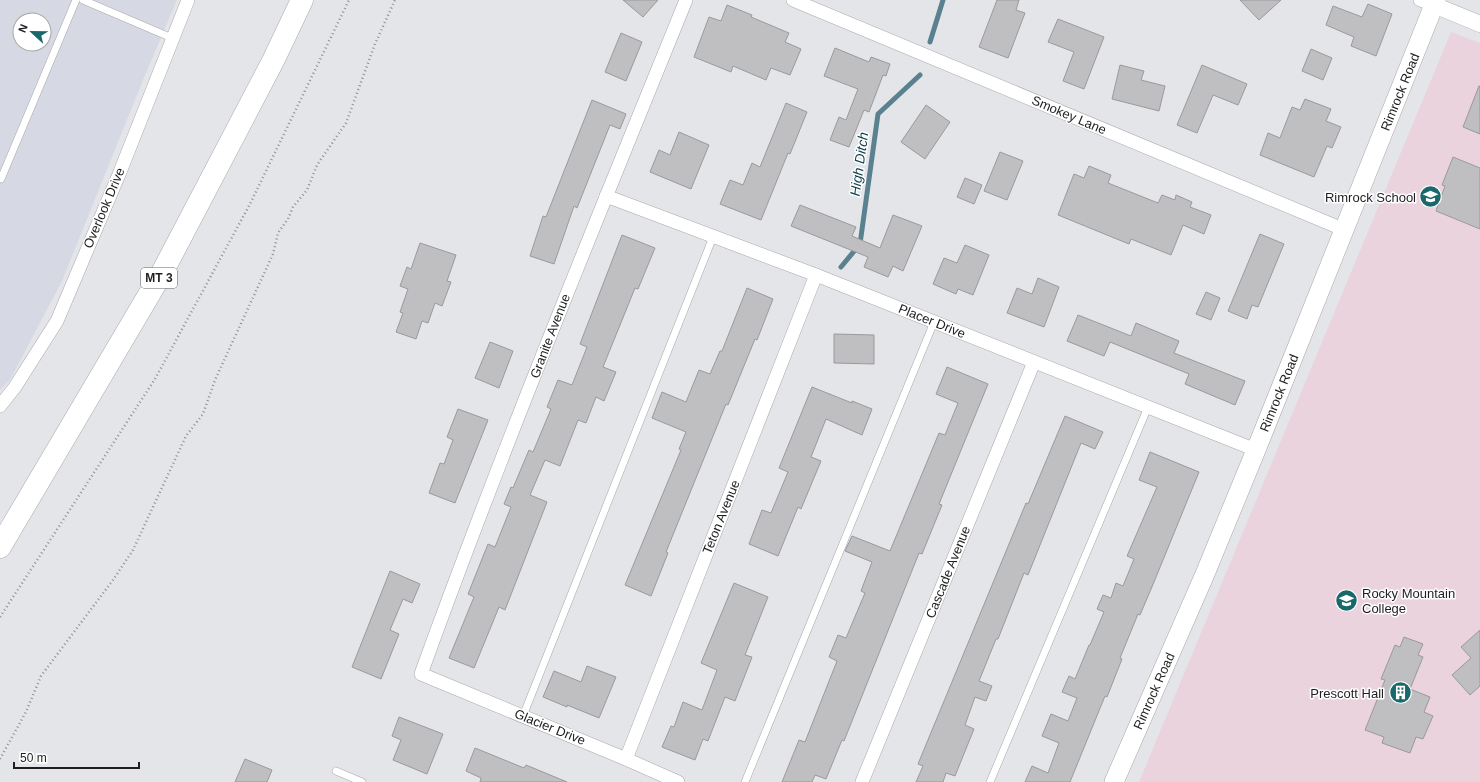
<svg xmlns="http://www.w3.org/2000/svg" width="1480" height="782" font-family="Arial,sans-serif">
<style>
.built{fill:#d6d9e3;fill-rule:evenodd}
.education{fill:#ebd3de}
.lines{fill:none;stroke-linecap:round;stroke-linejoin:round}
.stream{stroke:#5a818f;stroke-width:5}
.building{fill:#bfbec1;stroke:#9a999c}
.service-casing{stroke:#a8a8ac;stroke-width:8}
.minor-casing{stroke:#a8a8ac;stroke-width:14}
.tertiary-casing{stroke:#a8a8ac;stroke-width:17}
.secondary-casing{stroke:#a8a8ac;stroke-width:20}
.trunk-casing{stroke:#a8a8ac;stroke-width:23}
.path{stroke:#909093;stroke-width:2.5;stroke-dasharray:1 3;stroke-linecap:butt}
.service{stroke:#fff;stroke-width:7}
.minor{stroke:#fff;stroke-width:13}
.tertiary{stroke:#fff;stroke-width:16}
.secondary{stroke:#fff;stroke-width:19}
.trunk{stroke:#fff;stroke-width:22}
.labels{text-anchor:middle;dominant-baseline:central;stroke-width:3;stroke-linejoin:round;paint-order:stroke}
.shield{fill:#fff;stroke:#626263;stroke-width:1}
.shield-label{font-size:12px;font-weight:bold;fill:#1e1e20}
.street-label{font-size:13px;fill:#1e1e20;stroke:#fff}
.poi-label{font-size:13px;fill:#1e1e20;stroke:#fff;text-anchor:end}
.water-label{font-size:14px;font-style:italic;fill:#0d3e4d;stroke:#fff}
</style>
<rect width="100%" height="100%" fill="#e4e5e8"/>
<path class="built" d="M 0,0 L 177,0 L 143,80 L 62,281 L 11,378 L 0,390 ZM 20,20 L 44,20 L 44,44 L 20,44 Z"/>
<polygon class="education" points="1451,32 1480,43 1480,782 1139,782"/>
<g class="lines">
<g class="stream">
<polyline points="930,42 943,0"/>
<polyline points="841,267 860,244 878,114 920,75"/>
</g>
</g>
<g class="building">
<polygon points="623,0 658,0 643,17"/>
<polygon points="997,0 1019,0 1016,10 1025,13 1008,58 979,47"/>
<polygon points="1240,0 1281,0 1259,20"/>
<polygon points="1368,4 1392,14 1376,56 1351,46 1354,37 1326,25 1333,6 1362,17"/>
<polygon points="727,5 752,15 751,17 789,33 785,42 801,49 790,75 771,68 766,80 733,66 731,72 694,57 709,17 721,21"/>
<polygon points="1058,19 1104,37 1084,89 1063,81 1074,52 1048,42"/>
<polygon points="621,33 642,42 626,81 605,72"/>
<polygon points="835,48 869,62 871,57 890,64 886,76 883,75 869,112 864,110 849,147 830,140 839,117 846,120 858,89 824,76"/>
<polygon points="1311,49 1332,58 1323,80 1302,71"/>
<polygon points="1120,65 1144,71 1141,80 1165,86 1159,111 1112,99"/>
<polygon points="1202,65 1247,84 1238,105 1213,95 1197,133 1177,125"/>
<polygon points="1479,86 1480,86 1480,134 1463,127"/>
<polygon points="1305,99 1331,109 1326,121 1341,127 1332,148 1327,146 1314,177 1260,155 1268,133 1280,138 1292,107 1300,110"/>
<polygon points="592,100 626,114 620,129 610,125 577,208 574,206 554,264 530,256 543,216 546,217"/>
<polygon points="786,103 807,112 790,154 788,153 761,220 720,204 730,180 743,185 752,163 760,167"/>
<polygon points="926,105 950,122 925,159 901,142"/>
<polygon points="679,132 709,145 691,189 650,172 659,150 670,155"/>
<polygon points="1000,152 1023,161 1007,200 984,191"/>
<polygon points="1453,157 1480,168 1480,229 1436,211 1445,186 1442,185"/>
<polygon points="1089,166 1111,175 1108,183 1158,203 1162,195 1175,200 1176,195 1192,202 1190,207 1211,215 1204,234 1183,225 1171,255 1131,239 1129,244 1058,215 1074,174 1084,178"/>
<polygon points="965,178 982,185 974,204 957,197"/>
<polygon points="800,205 856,227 852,236 880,248 893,215 922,226 903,271 893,266 888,277 864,267 868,257 791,226"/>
<polygon points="1260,234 1284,244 1258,307 1252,305 1247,319 1228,311"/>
<polygon points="622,235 655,248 638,289 635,288 603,367 616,372 604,401 596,397 586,423 578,420 560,466 545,460 530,495 547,502 505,610 499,607 474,668 449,658 474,597 468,594 488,544 495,547 511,507 504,504 511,487 513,488 529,450 533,452 551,409 547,407 558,380 572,385 587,347 580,344"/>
<polygon points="420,243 456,255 447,281 451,282 442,306 435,303 428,323 422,321 416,339 396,332 403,313 400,312 408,289 400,286 407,267 411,269"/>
<polygon points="965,245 989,255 973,295 958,289 956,294 933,284 944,258 957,263"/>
<polygon points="1038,278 1059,287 1044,327 1007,313 1017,288 1032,294"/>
<polygon points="747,288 773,299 757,340 755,339 728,405 726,404 666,552 668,553 651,596 625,585 681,450 679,449 686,432 652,418 662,392 686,402 699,370 710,374 720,351 722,351"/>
<polygon points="1206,292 1220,298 1211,320 1196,314"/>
<polygon points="1078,315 1131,336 1136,323 1179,341 1174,353 1245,381 1235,405 1185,384 1189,374 1110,342 1104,356 1067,341"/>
<polygon points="834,334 874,335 874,364 834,363"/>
<polygon points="490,342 513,351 499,388 475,378"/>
<polygon points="947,367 988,384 939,504 942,505 922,554 919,553 844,741 842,740 826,779 815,775 812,782 782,782 799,740 805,742 837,661 829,657 838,635 846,638 865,593 861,591 872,562 845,551 852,536 890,551 939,433 945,435 958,403 936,394"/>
<polygon points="812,387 852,403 852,401 872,409 862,435 826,419 811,457 821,461 801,509 798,507 778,556 749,544 762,510 771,513 788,472 779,468"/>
<polygon points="458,409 488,420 455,503 429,493 440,463 444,464 453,440 447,437"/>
<polygon points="1065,416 1103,432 1095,449 1081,443 1028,575 1024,573 998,639 996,639 979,681 992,686 986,701 975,697 965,725 974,729 955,776 946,773 943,782 916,782 923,766 918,764 1026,503 1028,504"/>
<polygon points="1150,452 1199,472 1154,582 1140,615 1138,614 1120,658 1122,659 1107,697 1105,696 1070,782 1025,782 1032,766 1048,773 1059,743 1042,736 1051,714 1068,721 1077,698 1062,692 1069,676 1075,679 1089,645 1090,645 1104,612 1097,609 1103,595 1111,598 1116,583 1123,586 1134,559 1127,556 1157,487 1139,480"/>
<polygon points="390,571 420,584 412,603 403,599 390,630 399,634 381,679 352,667"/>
<polygon points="734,583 768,597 745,655 752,657 735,701 725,697 708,741 703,739 695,760 662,747 671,726 674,727 683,702 702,710 717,670 701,663"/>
<polygon points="1480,630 1480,686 1470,695 1452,675 1471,658 1461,647"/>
<polygon points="1404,637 1423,644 1418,655 1423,657 1410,689 1430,697 1424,712 1433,716 1423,739 1416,737 1410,753 1382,743 1384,737 1365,730 1385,680 1381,679 1395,645 1400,647"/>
<polygon points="587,666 616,677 599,718 567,705 567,707 543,697 554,671 581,682"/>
<polygon points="399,717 443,734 427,774 393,760 401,740 392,736"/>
<polygon points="475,748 524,768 526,765 567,782 480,782 481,778 466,771"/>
<polygon points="245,759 272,770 267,782 235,782"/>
</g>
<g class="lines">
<defs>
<g id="service">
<polyline points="83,0 172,38"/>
<polyline points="1,179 76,0"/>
<polyline points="523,716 713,237"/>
<polyline points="336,771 362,782"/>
<polyline points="745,782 934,322"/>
<polyline points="990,782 1148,407"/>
</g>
<g id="minor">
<polyline points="793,0 1345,230"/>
<polyline points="1420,0 1434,5"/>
<polyline points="606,196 816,275 1256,450"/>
<polyline points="0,406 15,387 57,321 120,172 188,0"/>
<polyline points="626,759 816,275"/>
<path d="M 678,782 L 626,759 L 421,674 C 503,447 595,224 686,0"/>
<polyline points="862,782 1034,362"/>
</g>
<polyline id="tertiary" points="1434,5 1480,24"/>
<polyline id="secondary" points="1114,782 1205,574 1256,450 1436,0"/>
<polyline id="trunk" points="0,547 163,271 273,61 302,0"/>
</defs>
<use href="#service" class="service-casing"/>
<use href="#minor" class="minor-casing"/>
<use href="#tertiary" class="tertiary-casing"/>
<use href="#secondary" class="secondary-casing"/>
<use href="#trunk" class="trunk-casing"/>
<g class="path">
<polyline points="0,617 155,379 250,204 349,0"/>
<polyline points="0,759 26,712 41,676 113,580 133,550 186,436 203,414 215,380 273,254 278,233 288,219 293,207 307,190 317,165 346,123 375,44 395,0"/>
</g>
<use href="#service" class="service"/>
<use href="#minor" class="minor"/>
<use href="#tertiary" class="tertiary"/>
<use href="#secondary" class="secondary"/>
<use href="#trunk" class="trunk"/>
</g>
<defs>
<symbol id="school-disc" viewBox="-11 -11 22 22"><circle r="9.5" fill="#1a686c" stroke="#fff"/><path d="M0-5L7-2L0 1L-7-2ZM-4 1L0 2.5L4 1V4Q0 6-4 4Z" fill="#fff"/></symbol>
<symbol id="university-disc" viewBox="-11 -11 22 22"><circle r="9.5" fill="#1a686c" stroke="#fff"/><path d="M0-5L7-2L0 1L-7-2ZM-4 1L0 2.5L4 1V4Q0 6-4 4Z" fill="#fff"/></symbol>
<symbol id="building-disc" viewBox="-11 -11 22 22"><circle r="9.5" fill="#1a686c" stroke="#fff"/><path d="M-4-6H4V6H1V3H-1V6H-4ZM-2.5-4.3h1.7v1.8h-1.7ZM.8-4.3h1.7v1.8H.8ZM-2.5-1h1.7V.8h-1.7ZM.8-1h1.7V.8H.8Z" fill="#fff"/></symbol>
</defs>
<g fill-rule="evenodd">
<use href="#school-disc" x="1418" y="184" width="25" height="25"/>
<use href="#university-disc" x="1334" y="588" width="25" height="25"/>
<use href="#building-disc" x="1388" y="680" width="25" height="25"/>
</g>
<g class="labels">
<rect class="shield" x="141" y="268" width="36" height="20" rx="3"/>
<g class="shield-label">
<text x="159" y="278">MT 3</text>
</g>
<g class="street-label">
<text transform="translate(1400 92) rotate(-68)">Rimrock Road</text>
<text transform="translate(1069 115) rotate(23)">Smokey Lane</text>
<text transform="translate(104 208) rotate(-67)">Overlook Drive</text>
<text transform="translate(932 321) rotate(22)">Placer Drive</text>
<text transform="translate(550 336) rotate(-69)">Granite Avenue</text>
<text transform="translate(1279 393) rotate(-68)">Rimrock Road</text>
<text transform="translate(721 517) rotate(-68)">Teton Avenue</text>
<text transform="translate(948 572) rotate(-68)">Cascade Avenue</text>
<text transform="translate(1154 691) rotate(-66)">Rimrock Road</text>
<text transform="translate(550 727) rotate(22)">Glacier Drive</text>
</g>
<g class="poi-label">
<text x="1416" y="197">Rimrock School</text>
<text x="1362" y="593" text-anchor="start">Rocky Mountain<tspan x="1362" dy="15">College</tspan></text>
<text x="1384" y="693">Prescott Hall</text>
</g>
<g class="water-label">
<text transform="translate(859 164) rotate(-82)">High Ditch</text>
</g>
</g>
<g transform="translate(32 32) rotate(292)"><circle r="19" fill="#ffffff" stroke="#a5a5a6"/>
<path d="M0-3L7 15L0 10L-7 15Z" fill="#1a686c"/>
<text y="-6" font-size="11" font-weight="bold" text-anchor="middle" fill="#1e1e20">N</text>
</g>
<path d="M14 762v6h125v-6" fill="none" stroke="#1e1e20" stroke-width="2"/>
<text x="20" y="762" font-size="12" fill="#1e1e20" stroke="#ffffff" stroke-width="3" paint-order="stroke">50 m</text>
</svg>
